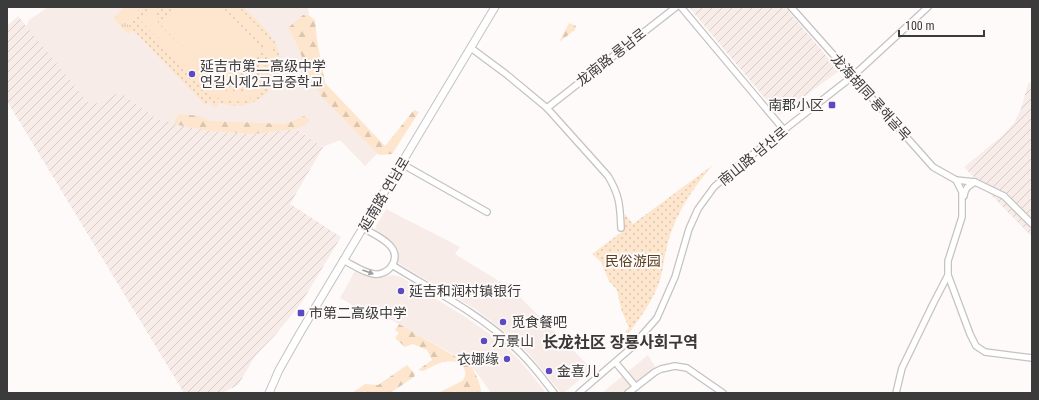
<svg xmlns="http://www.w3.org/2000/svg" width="1039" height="400" font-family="'Roboto Condensed','Noto Sans SC','Noto Sans KR',sans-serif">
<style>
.built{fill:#f8ece9}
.industrial{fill:url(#industrial-furrows)}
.grass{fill:url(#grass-tufts)}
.forest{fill:url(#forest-firs)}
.park{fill:url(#park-dots)}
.garden{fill:#fde6cd}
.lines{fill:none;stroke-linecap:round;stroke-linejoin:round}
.minor-casing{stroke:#c5c2c1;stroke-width:8}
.major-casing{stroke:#c5c2c1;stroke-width:9}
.minor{stroke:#fff;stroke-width:5.5}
.major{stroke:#fff;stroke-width:7}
.oneway{fill:#9e9d9d}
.poi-dot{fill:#5d4ac2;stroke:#fdfaf9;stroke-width:1.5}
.labels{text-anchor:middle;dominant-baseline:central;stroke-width:4;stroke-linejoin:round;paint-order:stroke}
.street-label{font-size:14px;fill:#3c3b3b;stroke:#fdfaf9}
.poi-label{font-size:14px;fill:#3c3b3b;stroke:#fdfaf9;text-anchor:start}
.park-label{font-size:14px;fill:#5a3f1f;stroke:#fdfaf9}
.quarter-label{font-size:16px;font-weight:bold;fill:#3a3736;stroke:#fdfaf9}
</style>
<defs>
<pattern id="industrial-furrows" width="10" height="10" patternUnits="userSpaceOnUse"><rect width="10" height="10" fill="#f8ece9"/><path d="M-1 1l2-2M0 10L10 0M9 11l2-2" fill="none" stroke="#d6cbc9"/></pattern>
<pattern id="grass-tufts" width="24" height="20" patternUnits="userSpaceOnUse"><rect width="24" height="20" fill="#fde6cd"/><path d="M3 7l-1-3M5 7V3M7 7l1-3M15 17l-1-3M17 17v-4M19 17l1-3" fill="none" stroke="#dac6b1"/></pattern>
<pattern id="forest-firs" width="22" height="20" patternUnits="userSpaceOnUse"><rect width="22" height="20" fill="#fde6cd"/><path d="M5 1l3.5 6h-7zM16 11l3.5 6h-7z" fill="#dac6b1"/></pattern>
<pattern id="park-dots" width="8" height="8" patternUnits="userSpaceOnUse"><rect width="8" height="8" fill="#fde6cd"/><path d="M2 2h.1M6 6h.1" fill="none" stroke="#dac6b1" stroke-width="1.8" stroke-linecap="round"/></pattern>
</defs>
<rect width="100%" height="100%" fill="#fdfaf9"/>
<g class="built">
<polygon points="48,7 308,7 321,90 379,152 365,166 340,140 323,147 296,129 253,134 209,131 173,124 157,119 120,92 91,106 26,27 29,20"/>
<polygon points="386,209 460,247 455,254 504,284 519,296 592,369 564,393 561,393 529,354 511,337 491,321 475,309 398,263 395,246 390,241 376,232 375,230 376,226"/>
<polygon points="356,269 373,278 393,275 401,277 467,318 501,342 521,362 545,391 543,393 491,393 474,369 465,361 377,312 374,317 340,298"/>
<polygon points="648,355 656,368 626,393 602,393"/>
</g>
<g class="industrial">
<polygon points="689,7 785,7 839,71 779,115"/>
<polygon points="18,16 91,106 120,92 157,119 209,131 253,134 296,129 323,147 290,204 341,237 300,305 276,334 255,356 238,385 222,393 184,393 7,101 7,26"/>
<polygon points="1032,81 1032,237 964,167 1001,137 1014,123 1021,109 1028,84"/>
</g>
<polygon class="grass" points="124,7 141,7 127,23 133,30 128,34 113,19"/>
<g class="forest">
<path d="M 303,15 L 308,15 L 315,20 L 317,40 L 325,83 L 385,146 L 414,110 L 419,112 L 392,154 L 379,155 L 322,97 C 306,76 302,50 288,28 Z"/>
<polygon points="569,23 576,26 575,30 559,42"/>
<polygon points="179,114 200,116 210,121 285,124 304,116 309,119 309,122 304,126 296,129 253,134 209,131 173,124"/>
<path d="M 399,324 L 470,365 C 474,369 482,387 481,393 L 457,393 L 456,391 L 452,393 L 438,393 L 462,381 C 468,374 465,370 461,363 C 444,358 438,364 423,371 L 418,370 L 432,360 L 427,350 L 413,344 L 405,347 L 395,338 L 399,333 L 395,330 Z"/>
<polygon points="407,365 415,374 414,377 390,393 352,393 365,384 378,385"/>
</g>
<g class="park">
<path d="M 141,7 L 243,7 C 254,18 269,30 276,44 C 286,67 274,95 251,103 C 241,107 230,106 220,103 L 214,108 L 209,102 L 205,105 L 127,24 Z"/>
<path d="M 713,165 C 692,189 674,216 667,247 C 663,260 663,276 657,288 C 650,305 638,320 628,335 L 625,332 L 629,328 L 621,309 L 617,290 L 609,281 L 601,262 L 592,254 L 623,231 L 625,214 L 633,224 Z"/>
</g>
<g class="garden">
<path d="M 147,7 L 156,7 C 154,16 158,23 163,31 L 213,82 C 218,86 222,90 228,91 C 253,98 275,70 264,47 C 257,34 237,18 226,7 L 238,7 C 250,19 265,31 272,47 C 282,68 267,95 245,100 C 236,103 227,100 218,98 L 216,100 L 139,19 L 147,12 Z"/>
<polygon points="177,7 222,7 262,48 221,88 160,24"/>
</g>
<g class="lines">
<defs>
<g id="minor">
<polyline points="681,7 784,130"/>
<polyline points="791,7 933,167 956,180 975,182 1004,196 1032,224"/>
<path d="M 471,48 L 506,74 L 547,108 L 608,176 C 620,196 620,206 621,228"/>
<polyline points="547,108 676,7"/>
<polyline points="402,164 487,212"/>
<polyline points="956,180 962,192 962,217 948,261 948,275 970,334 976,346 985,352 1032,358"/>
<path d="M 964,196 C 965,188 968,186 975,182"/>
<path d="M 343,260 C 353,265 364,273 374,274 C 380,275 387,272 391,267 C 405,247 377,236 363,228"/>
<path d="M 392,265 C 432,290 477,312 512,345 C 528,359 541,376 554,393"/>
<polyline points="616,363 636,387"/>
<polyline points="579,393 630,349 657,318 675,277 689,229 698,209 714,187 739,165 853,76 928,7"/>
<polyline points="628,393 655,372 661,369 675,366 687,368 723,393"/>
<polyline points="896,393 902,368 933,304 948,275"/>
</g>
<polyline id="major" points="269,393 279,370 300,333 495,7"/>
</defs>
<use href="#minor" class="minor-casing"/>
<use href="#major" class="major-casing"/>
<use href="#minor" class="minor"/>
<use href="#major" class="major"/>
</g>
<defs><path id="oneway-solid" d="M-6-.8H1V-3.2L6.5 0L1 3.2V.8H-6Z"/></defs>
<use class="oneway" href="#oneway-solid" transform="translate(368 272) rotate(20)"/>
<g class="poi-dot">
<circle cx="192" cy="74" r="4"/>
<rect x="828" y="101" width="8" height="8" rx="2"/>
<circle cx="401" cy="291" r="4"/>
<rect x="297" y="309" width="8" height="8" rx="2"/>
<circle cx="503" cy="322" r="4"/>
<circle cx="484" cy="341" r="4"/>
<circle cx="507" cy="359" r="4"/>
<circle cx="549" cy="371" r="4"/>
</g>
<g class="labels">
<g class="street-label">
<text transform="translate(611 57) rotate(-38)">龙南路 룡남로</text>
<text transform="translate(871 97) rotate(48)">龙海胡同 룡해골목</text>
<text transform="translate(753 156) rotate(-39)">南山路 남산로</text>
<text transform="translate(384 194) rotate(-59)">延南路 연남로</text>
</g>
<g class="poi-label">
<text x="200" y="66">延吉市第二高级中学<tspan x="200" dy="16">연길시제2고급중학교</tspan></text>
<text x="824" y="105" text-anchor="end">南郡小区</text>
<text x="409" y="291">延吉和润村镇银行</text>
<text x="309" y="313">市第二高级中学</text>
<text x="511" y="322">觅食餐吧</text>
<text x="492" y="341">万景山</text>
<text x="499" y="359" text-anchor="end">衣娜缘</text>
<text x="557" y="371">金喜儿</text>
</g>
<g class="park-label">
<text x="633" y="261">民俗游园</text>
</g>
<g class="quarter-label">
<text x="620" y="342">长龙社区 장룡사회구역</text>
</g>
</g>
<rect width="1039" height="400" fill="none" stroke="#3c3b3b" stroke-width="16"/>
<path d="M899 30v6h85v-6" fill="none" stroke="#3c3b3b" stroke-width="2"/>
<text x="905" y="30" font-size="12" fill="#3c3b3b" stroke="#fdfaf9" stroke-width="3" paint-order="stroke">100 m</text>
</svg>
